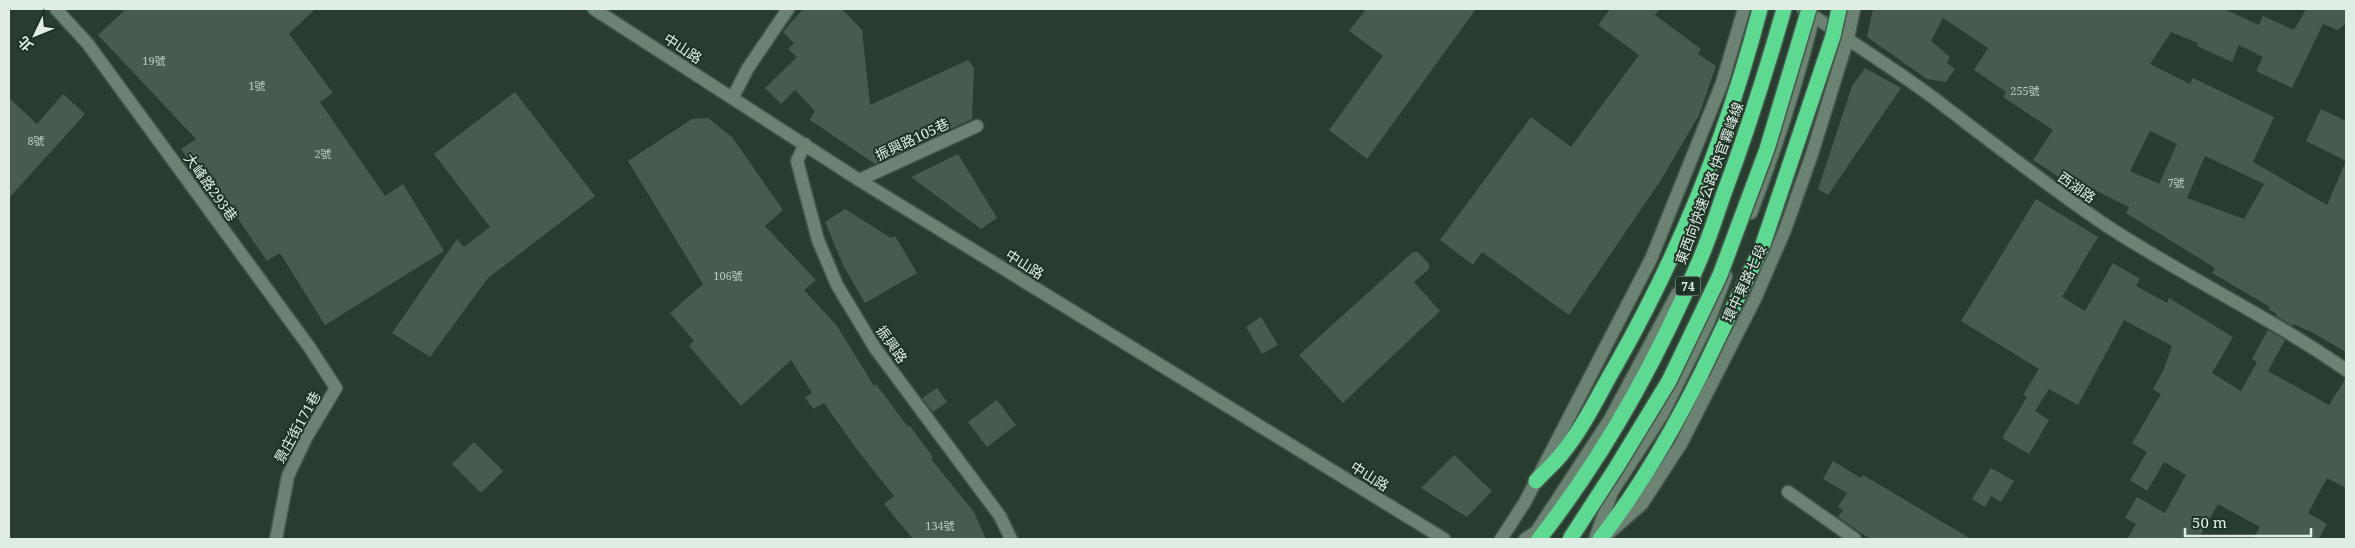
<svg xmlns="http://www.w3.org/2000/svg" width="2355" height="548" font-family="'Noto Serif','Noto Sans TC',serif">
<style>
.building{fill:#475c4e;fill-rule:evenodd}
.lines{fill:none;stroke-linecap:round;stroke-linejoin:round}
.minor-casing{stroke:#46584c;stroke-width:15}
.highway-casing{stroke:#46584c;stroke-width:18}
.minor{stroke:#6c8273;stroke-width:12}
.highway{stroke:#5dd992;stroke-width:15}
.highway-bridge-casing{stroke:#46584c;stroke-width:18;stroke-linecap:butt}
.highway-bridge{stroke:#5dd992;stroke-width:15}
.labels{text-anchor:middle;dominant-baseline:central;stroke-width:4;stroke-linejoin:round;paint-order:stroke}
.number-label{font-size:11px;fill:#bac9be}
.shield{fill:#1e3225;stroke:#a6b5ab;stroke-width:1}
.shield-label{font-size:12px;font-weight:bold;fill:#e0ede4}
.street-label{font-size:14px;fill:#e0ede4;stroke:#1e3225}
</style>
<rect width="100%" height="100%" fill="#283d2f"/>
<g class="building">
<polygon points="126,9 315,9 289,34 333,93 320,102 385,196 403,184 444,251 325,325 280,253 267,261 211,179 204,183 181,149 196,139 98,35"/>
<polygon points="803,9 842,9 862,30 870,105 968,60 974,68 972,119 875,164 810,120 815,111 795,90 781,104 765,88 797,57 788,49 794,43 783,32"/>
<polygon points="1366,9 1476,9 1367,159 1329,130 1383,56 1349,31"/>
<polygon points="1610,9 1660,9 1655,15 1701,49 1698,54 1716,66 1699,115 1661,180 1569,315 1482,252 1473,265 1440,240 1531,117 1571,147 1639,55 1598,25"/>
<path d="M 1873,9 L 2224,9 L 2259,25 L 2263,16 L 2294,30 L 2306,9 L 2346,9 L 2346,23 L 2338,30 L 2323,24 L 2292,88 L 2256,71 L 2263,57 L 2239,45 L 2232,62 L 2197,46 L 2198,43 L 2171,32 L 2150,64 L 2190,84 L 2193,78 L 2274,117 L 2253,162 L 2327,205 L 2346,161 L 2346,352 L 2308,330 L 2308,331 L 2294,324 L 2293,326 L 2276,316 L 2277,314 L 2268,309 L 2270,307 L 2212,273 L 2215,268 L 2126,213 L 2129,207 L 2074,180 L 2071,185 L 2033,160 L 2053,130 L 2003,97 L 2006,92 L 1974,70 L 1988,48 L 1943,18 L 1931,41 L 1950,57 L 1947,63 L 1955,69 L 1946,82 L 1927,79 L 1867,37 ZM 2150,131 L 2177,144 L 2159,184 L 2130,171 ZM 2205,156 L 2264,184 L 2244,219 L 2187,198 Z"/>
<polygon points="1865,68 1901,88 1828,195 1818,189 1852,86"/>
<polygon points="515,92 595,196 488,278 430,357 392,333 457,239 464,247 490,227 434,154"/>
<polygon points="63,94 85,114 9,198 9,98 37,124"/>
<polygon points="2321,109 2346,121 2346,161 2306,141"/>
<polygon points="708,118 732,137 783,210 765,226 816,280 804,290 837,326 874,386 876,384 908,427 909,425 933,457 931,459 974,512 986,539 913,539 884,504 894,496 858,451 824,403 813,409 805,397 812,393 791,360 741,406 689,346 694,341 670,313 703,284 628,161 692,119"/>
<polygon points="958,154 997,218 981,229 911,177"/>
<polygon points="2036,199 2098,237 2062,297 2085,311 2113,263 2140,279 2136,286 2167,303 2169,298 2233,337 2212,373 2241,391 2257,362 2252,359 2268,330 2285,340 2268,371 2329,405 2346,378 2346,488 2327,478 2308,513 2327,524 2319,539 2253,539 2260,527 2218,504 2198,539 2127,539 2136,524 2125,518 2137,497 2165,513 2186,475 2164,462 2147,491 2130,480 2147,452 2132,443 2161,394 2153,389 2164,369 2172,346 2124,320 2078,405 2049,389 2035,411 2049,420 2029,454 2002,438 2027,397 2023,395 2039,369 1961,321"/>
<polygon points="845,209 891,238 895,236 917,273 865,303 843,265 825,222"/>
<polygon points="1413,252 1418,252 1429,264 1429,269 1414,282 1440,311 1343,403 1299,355"/>
<polygon points="1261,317 1278,345 1262,354 1246,327"/>
<polygon points="937,388 947,402 933,412 922,398"/>
<polygon points="997,400 1016,425 987,447 968,422"/>
<polygon points="474,442 503,471 481,493 452,464"/>
<polygon points="1454,455 1492,491 1467,517 1421,488"/>
<polygon points="1833,461 1861,478 1863,475 1971,539 1870,539 1838,517 1843,510 1838,507 1847,493 1823,479"/>
<polygon points="1991,468 2014,481 2001,502 1991,496 1985,507 1972,499"/>
</g>
<g class="lines">
<defs>
<g id="minor">
<polyline points="56,9 88,44 310,348 336,388 306,438 288,476 276,539"/>
<polyline points="594,9 859,180 1444,539"/>
<path d="M 1803,9 C 1845,38 1889,65 1931,96 C 1989,140 2046,185 2107,226 C 2185,277 2270,317 2346,370"/>
<polyline points="733,97 748,68 788,9"/>
<polyline points="805,144 797,161 818,240 837,285 875,348 1000,516 1011,539"/>
<polyline points="859,180 977,126"/>
<path d="M 1751,213 C 1775,151 1796,88 1812,23"/>
<polyline points="1788,492 1855,539"/>
<polyline points="1610,532 1642,504 1681,444 1755,299 1785,230 1812,154 1848,38 1854,9"/>
<polyline points="1501,539 1525,502 1651,259 1722,83 1744,9"/>
<polyline points="1525,539 1536,532 1610,419 1677,294"/>
<polyline points="1595,539 1612,492 1662,415 1708,323 1726,276"/>
</g>
<g id="highway">
<path d="M 1536,481 C 1545,471 1556,462 1564,451 C 1584,427 1601,390 1617,363 C 1680,252 1728,132 1760,9"/>
<path d="M 1539,539 C 1603,457 1657,360 1698,264 C 1708,242 1715,219 1723,196 C 1746,135 1766,72 1784,9"/>
<path d="M 1600,539 C 1640,488 1672,432 1701,374"/>
</g>
</defs>
<use href="#minor" class="minor-casing"/>
<use href="#highway" class="highway-casing"/>
<use href="#minor" class="minor"/>
<use href="#highway" class="highway"/>
<defs>
<g id="highway-bridge">
<polyline points="1701,374 1762,247 1833,36 1839,9"/>
<polyline points="1570,539 1616,468 1669,381 1720,275 1767,149 1809,9"/>
</g>
</defs>
<use href="#highway-bridge" class="highway-bridge-casing"/>
<use href="#highway-bridge" class="highway-bridge"/>
</g>
<g class="labels">
<g class="number-label">
<text x="154" y="60">19號</text>
<text x="257" y="85">1號</text>
<text x="2025" y="90">255號</text>
<text x="36" y="140">8號</text>
<text x="323" y="153">2號</text>
<text x="2176" y="182">7號</text>
<text x="728" y="275">106號</text>
<text x="940" y="525">134號</text>
</g>
<rect class="shield" x="1675.5" y="276.5" width="25" height="19" rx="4"/>
<g class="shield-label">
<text x="1688" y="286">74</text>
</g>
<g class="street-label">
<text transform="translate(683 48) rotate(33)">中山路</text>
<text transform="translate(912 139) rotate(-25)">振興路105巷</text>
<text transform="translate(1709 183) rotate(-70)">東西向快速公路 快官霧峰線</text>
<text transform="translate(211 187) rotate(54)">大峰路293巷</text>
<text transform="translate(2077 187) rotate(35)">西湖路</text>
<text transform="translate(1025 264) rotate(32)">中山路</text>
<text transform="translate(1744 283) rotate(-65)">環中東路七段</text>
<text transform="translate(892 344) rotate(55)">振興路</text>
<text transform="translate(297 427) rotate(-61)">景庄街171巷</text>
<text transform="translate(1370 476) rotate(32)">中山路</text>
</g>
</g>
<rect width="2355" height="548" fill="none" stroke="#e0ede4" stroke-width="20"/>
<g transform="translate(35 35) rotate(227)" stroke="#1e3225" stroke-width="4" paint-order="stroke">
<path d="M0-4L9 19L0 12L-9 19Z" fill="#e0ede4"/>
<text y="-8" font-size="14" font-weight="bold" text-anchor="middle" fill="#e0ede4">北</text>
</g>
<path d="M2185 528v8h126v-8" fill="none" stroke="#e0ede4" stroke-width="2.5"/>
<text x="2192" y="528" font-size="15" fill="#e0ede4" stroke="#1e3225" stroke-width="4" paint-order="stroke">50 m</text>
</svg>
